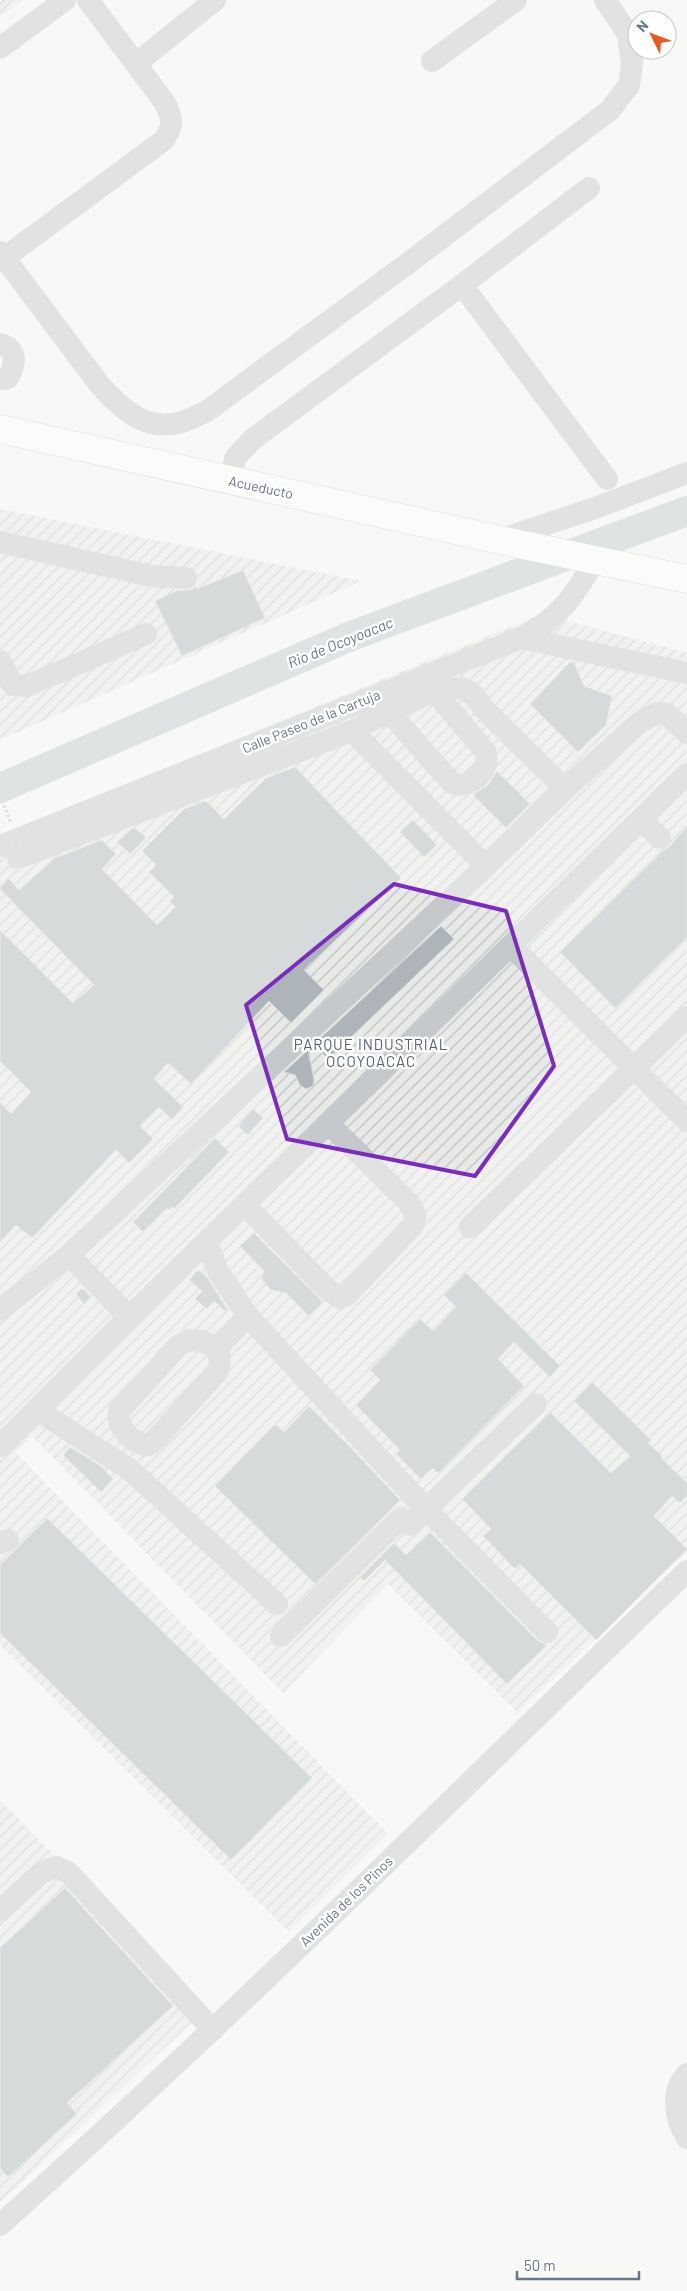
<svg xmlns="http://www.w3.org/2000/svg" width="687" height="2291" font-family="Barlow,sans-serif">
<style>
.industrial{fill:url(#industrial-furrows)}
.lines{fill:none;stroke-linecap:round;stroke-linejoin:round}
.river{stroke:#c0c9cf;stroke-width:30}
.building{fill:#adb5bb;stroke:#d9d9d7}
.major-casing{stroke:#b8bcc0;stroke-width:29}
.path{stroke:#bfc1c3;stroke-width:3;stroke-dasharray:2.5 2.5;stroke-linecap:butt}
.minor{stroke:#c5c9cc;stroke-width:22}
.major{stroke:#fff;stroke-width:28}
.rail-casing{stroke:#a5abb1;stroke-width:5.5}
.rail{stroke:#fff;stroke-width:4;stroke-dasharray:11;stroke-linecap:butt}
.path-bridge{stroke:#bfc1c3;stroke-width:3;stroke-dasharray:2.5 2.5;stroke-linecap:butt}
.marked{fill:none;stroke:#7b2cbf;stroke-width:4;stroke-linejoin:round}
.labels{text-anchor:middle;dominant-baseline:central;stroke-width:5;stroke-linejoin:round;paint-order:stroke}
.street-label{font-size:14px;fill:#667787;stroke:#fff}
.water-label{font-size:15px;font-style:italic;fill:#627883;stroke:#fff}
.neighbourhood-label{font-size:15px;letter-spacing:1px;fill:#54606c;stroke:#fff}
</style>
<defs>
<pattern id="industrial-furrows" width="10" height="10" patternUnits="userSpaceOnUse" patternTransform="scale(1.25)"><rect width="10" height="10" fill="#e8eae8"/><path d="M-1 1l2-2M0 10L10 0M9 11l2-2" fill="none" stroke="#c0c2c2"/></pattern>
</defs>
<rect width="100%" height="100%" fill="#f8f8f5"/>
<g class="industrial">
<polygon points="0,0 23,0 0,17"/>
<polygon points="0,509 361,581 0,740"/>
<polygon points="542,614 687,653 687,1551 518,1713 388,1584 283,1693 32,1436 16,1453 388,1834 289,1932 0,1645 0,836"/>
<polygon points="0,1800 205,2010 0,2203"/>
</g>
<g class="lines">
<polyline class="river" points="0,788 351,636 687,511"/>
</g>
<g class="building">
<polygon points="243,570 265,618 182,656 155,601 176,591 191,590 196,586 197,589"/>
<polygon points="570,662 574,663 584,686 612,696 606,725 578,752 530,704"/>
<polygon points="295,767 401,878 304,970 324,990 291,1023 269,1001 191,1084 168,1063 154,1079 183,1107 172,1120 159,1107 140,1126 153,1139 129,1163 116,1150 32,1238 16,1225 0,1242 0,1102 11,1114 31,1092 0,1061 0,930 73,1003 94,985 0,889 8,878 19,890 55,858 102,840 116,854 102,869 157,925 175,907 170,901 174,897 149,872 156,865 142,851 184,809 206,801 224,819 266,778"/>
<polygon points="497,771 530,804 506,828 473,795 488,785"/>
<polygon points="413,820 437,845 424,857 400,832"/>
<polygon points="687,827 687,937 615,1008 560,952 663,851 669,847"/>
<polygon points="135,828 146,838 130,854 117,842 130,830"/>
<polygon points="441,926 454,939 328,1059 314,1044"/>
<polygon points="308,1050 314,1080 313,1086 306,1089 300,1085 295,1075 284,1072"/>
<polygon points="253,1109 263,1118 248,1135 238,1126"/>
<polygon points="215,1138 229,1152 174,1209 172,1207 169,1210 167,1208 143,1232 133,1222"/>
<polygon points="254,1233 323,1302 309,1316 286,1293 271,1290 263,1281 262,1276 264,1271 240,1246"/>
<polygon points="198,1270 207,1277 227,1309 225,1311 214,1301 207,1309 195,1299 202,1291 189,1280"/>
<polygon points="466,1273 560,1366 550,1377 514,1342 498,1359 524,1386 438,1473 432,1468 421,1479 396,1454 400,1450 356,1405 380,1380 370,1370 420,1319 433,1331 456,1307 444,1295"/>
<polygon points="82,1288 91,1297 84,1304 76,1294"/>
<polygon points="592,1382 651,1440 648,1443 662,1456 661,1458 687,1483 687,1496 680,1503 672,1496 654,1516 687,1549 596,1640 520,1564 515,1569 483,1536 491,1529 462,1499 550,1412 611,1473 630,1456 574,1401"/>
<polygon points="309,1406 351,1448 400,1500 315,1584 215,1486 275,1424 284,1432"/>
<polygon points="70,1447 101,1466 113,1479 101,1492 63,1455"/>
<polygon points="47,1518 312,1778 231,1860 0,1633 0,1565"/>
<polygon points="430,1532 538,1641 547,1645 507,1684 385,1560 364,1581 360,1577 394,1543 406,1555"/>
<polygon points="65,1888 173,2006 67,2103 77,2114 8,2177 0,2168 0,1948"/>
</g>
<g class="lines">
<defs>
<polyline id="major" points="0,429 523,545 687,579"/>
</defs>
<use href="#major" class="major-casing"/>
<polyline class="path" points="0,796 11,823"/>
<g class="minor">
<polyline points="0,48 65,0"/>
<polyline points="432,61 516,0"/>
<polyline points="137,63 215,0"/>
<path d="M 0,252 L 99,384 C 119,407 144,431 178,423 C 188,421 198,415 207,411 L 407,264 L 610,110 L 629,85 L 632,63 L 628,34 L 605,0"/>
<path d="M 0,261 L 164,140 C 174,124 173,120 165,103 L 88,0"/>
<polyline points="462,285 607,479"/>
<path d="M 0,344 C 18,349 16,364 8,378 L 0,379"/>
<polyline points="231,481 235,458 253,439 462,285 589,188"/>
<polyline points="502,539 598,507 687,473"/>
<polyline points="0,542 151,576 186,578"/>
<polyline points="521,638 687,673"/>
<polyline points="0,661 13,685 27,686 146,634"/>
<path d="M 388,711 L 452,783 C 469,791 493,769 485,751 L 435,692"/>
<polyline points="352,731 486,866"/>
<polyline points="641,820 660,838"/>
<path d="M 0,846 L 521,638 C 559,619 574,596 595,560"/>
<path d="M 18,858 L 352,731 C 374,719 441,682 464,689 C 473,692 478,700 483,708 L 565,789"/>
<polyline points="511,946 687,1121"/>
<path d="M 245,1205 L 327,1289 L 340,1298 L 347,1295 L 412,1226 C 418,1218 415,1211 409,1203 L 329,1124"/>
<polyline points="470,1227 687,1017"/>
<polyline points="207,1243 218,1271 248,1316 425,1508 547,1632"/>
<polyline points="69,1255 129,1317"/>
<polyline points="0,1310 69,1255 486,866 565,789 640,722 657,713 667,714 687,733"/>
<path d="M 190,1340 C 211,1341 225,1348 218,1371 L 155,1440 L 148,1445 C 132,1444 116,1427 119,1411 L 178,1346 Z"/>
<polyline points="216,1349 248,1316"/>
<polyline points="38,1408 51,1419 129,1469 277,1604"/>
<polyline points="0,1446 129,1317 687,774"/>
<polyline points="0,1543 8,1540"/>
<polyline points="281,1636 401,1518 409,1525 536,1404"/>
<polyline points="0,1911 42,1872 57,1867 69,1873 213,2030"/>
<path d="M 687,2074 C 670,2092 675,2119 687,2138"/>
<path d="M 0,2225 C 236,2014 460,1791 687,1571"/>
</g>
<use href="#major" class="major"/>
<defs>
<polyline id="rail" points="0,1 2,0"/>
</defs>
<use href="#rail" class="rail-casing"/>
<use href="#rail" class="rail"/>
<polyline class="path-bridge" points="16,844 17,835"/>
</g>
<path d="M0 0H687V2291H0ZM 394,884 L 506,911 L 554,1066 L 475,1176 L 287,1139 L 246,1005 Z" fill="#f8f8f5" fill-opacity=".55" fill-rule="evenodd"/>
<path class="marked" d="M 394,884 L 506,911 L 554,1066 L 475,1176 L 287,1139 L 246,1005 Z"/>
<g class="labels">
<g class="street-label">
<text transform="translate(261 487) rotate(12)">Acueducto</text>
<text transform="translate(311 721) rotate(-22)">Calle Paseo de la Cartuja</text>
<text transform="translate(346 1901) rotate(-44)">Avenida de los Pinos</text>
</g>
<g class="water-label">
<text transform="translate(340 642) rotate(-22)">Rio de Ocoyoacac</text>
</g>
<g class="neighbourhood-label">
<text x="371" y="1044">PARQUE INDUSTRIAL<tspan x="371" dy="17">OCOYOACAC</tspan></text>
</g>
</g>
<g transform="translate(652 35) rotate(312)"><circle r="24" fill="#ffffff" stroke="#c2c9cf"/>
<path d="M0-4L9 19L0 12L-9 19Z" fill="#e95a23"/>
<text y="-8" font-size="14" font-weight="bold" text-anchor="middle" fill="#667787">N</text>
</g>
<path d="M517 2271v8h122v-8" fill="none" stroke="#667787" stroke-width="2.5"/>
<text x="524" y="2271" font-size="15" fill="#667787" stroke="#ffffff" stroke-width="4" paint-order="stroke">50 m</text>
</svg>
